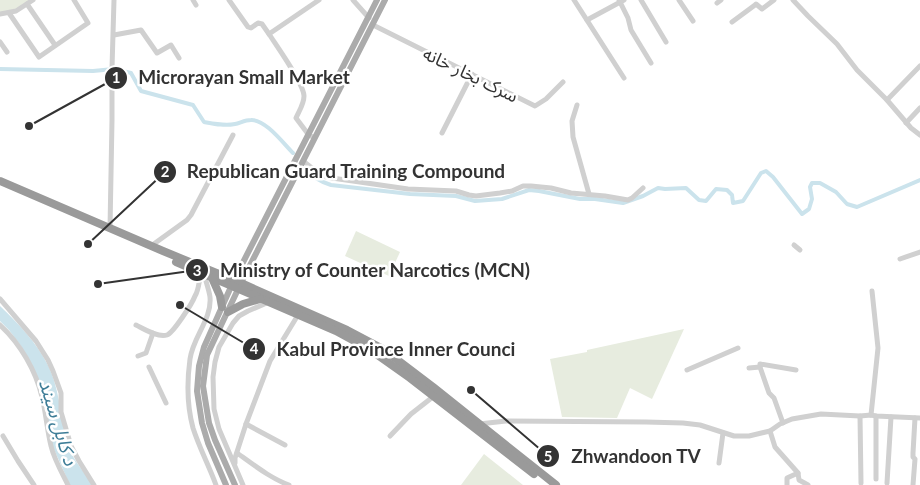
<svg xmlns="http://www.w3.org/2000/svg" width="920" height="485" font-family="Lato,'Noto Sans Arabic',sans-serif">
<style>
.green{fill:#e7ecdf}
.water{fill:#cbe3ec}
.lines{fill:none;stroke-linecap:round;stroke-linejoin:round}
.canal{stroke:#cbe3ec;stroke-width:4}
.minor{stroke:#d0d0d0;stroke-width:5}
.major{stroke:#ababab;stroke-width:6}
.highway{stroke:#9a9a9a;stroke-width:8}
.labels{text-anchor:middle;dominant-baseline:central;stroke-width:5;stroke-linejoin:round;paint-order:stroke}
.street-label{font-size:18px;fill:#333;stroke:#fff}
.water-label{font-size:19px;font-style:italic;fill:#3e7d97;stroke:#fff}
.leader{fill:none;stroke:#333;stroke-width:2}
.callout-dot{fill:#333;stroke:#fff;stroke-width:2}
.mark-label{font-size:15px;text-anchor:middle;font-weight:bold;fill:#fff}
.callout-label{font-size:19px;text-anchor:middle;font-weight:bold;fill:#333;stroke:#fff;stroke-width:5;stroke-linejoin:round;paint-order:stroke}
</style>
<rect width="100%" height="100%" fill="#fff"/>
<g class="green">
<polygon points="0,0 31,0 15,10 0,14"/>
<polygon points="356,231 400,252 389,276 345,256"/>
<polygon points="684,329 652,399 630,388 617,418 562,417 550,359 587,352 587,350"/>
<polygon points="484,454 523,485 461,485"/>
</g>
<path class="water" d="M 0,306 C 19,324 41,347 51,372 C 61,397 61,425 70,450 C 73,459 87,476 93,485 L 70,485 L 52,445 L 43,391 L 21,346 L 9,330 L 0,321 Z"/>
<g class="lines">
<g class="canal">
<path d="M 0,69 L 93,71 L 114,69 L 131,73 L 141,91 L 193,105 L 204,122 C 215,124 224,126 235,124 C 240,123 245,120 251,120 C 265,119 283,143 293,153"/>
<path d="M 306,169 C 313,178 321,182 331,185 L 410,194 L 456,196 L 475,201 L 502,199 L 529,190 L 539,191 L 580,199 L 595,199 L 623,203 L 643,196 L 658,188 L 665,189 L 686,188 L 699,200 L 706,201 L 716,189 L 727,190 L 732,195 L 733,203 L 743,201 L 761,173 L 766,171 L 773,177 L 802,214 L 809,209 L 812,199 L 810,187 L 812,183 L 820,183 L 836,192 L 847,204 L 857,207 L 920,180"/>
</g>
<g class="minor">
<polyline points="193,0 196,5"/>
<polyline points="229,0 248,27 251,28 258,23 262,24 269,34"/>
<polyline points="353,0 369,18"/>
<polyline points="574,0 624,78"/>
<polyline points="619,0 628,18 631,30 651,63"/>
<polyline points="641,0 666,42"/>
<polyline points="679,0 693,21"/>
<polyline points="793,0 808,16 837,44 857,70 887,100 911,128 920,135"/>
<polyline points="717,3 721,0"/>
<polyline points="27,4 55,45"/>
<polyline points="9,13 39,57 88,23 74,0"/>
<polyline points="0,14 16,11 33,0"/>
<polyline points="587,20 624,0"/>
<polyline points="732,22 755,5 756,4 762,9 774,0"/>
<polyline points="373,25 535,106 546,99 563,82"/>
<polyline points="114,35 141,30 157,53 171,45 179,58"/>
<polyline points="0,42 7,52"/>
<polyline points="887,100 920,66"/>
<polyline points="577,105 572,121 573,137 589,194"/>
<polyline points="906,123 920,108"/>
<polyline points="442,133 472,74"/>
<path d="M 314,138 L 308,134 L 296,118 C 299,111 304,104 304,96 C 304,84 276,45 269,34 L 319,0"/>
<polyline points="303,161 322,176 332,178 408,189 456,191 469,195 476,196 500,193 512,191 523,186 531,186 551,188 571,193 605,196 628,200 632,198 643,188"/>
<polyline points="110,228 112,120 112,68 114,0"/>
<polyline points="794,245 800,250"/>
<polyline points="151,246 187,220 191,215 233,135"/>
<polyline points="900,259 920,252"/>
<path d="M 204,274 C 206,282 209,290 210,297 C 212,319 193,337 190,359 C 187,381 187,406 193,428 C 199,447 209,466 216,485"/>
<polyline points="0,299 36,341 48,360 53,371 61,393 61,412 71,446 79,461 94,485"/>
<path d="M 0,325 C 20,343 36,371 42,397 C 46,413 47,430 51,446 C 54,459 62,473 68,485"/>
<path d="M 136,325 C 144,329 158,338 167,335 C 173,333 192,304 195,296 C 199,290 199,280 201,273"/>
<polyline points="138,356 146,353 153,333"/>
<polyline points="149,367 166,403"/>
<polyline points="760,367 769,393 774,398 783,423"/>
<polyline points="749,368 760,367 760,364 796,370"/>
<polyline points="687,370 738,348"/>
<polyline points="871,415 878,348 872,291"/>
<polyline points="860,416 861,483"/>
<polyline points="246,424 285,445"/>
<polyline points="479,424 506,421 646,422 683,423 700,425 734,436 749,436 770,431 780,424 792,419 821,414 860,416 871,415 876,416 920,418"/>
<polyline points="770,431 775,447 798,473 799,480 808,485"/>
<polyline points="3,436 18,461 34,485"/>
<polyline points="390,436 411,414 434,396"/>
<path d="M 237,453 C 254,465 270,478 289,485"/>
<polyline points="235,463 235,458 246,424 270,361 298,315"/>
<polyline points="719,463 723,433"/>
<polyline points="876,479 876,416"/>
<polyline points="887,483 891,417"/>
<polyline points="243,485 219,429 214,409 213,377 215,362 219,347 233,323 239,316 248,311 269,302"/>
<polyline points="787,485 787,478 798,473"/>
<polyline points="913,485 915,459 913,457 913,453 915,418"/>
</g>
<g class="major">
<polyline points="226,485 208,443 202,423 197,391 199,366 204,347 234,280 377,0"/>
<polyline points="235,485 215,440 209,423 203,386 207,355 241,283 385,0"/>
</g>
<g class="highway">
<polyline points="0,181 163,251 241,283 347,330 383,349 433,387 556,485"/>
<polyline points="176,262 336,331 369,349 410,378 534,474"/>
<polyline points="212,278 220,296 222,307"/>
<polyline points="228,312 243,304 260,299"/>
</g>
</g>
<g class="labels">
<g class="street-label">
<text transform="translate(471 74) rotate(26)">سرک بخار خانه</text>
</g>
<g class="water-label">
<text transform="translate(59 422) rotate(73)">د کابل سيند</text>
</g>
</g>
<path class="leader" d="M29 126L116 78M88 244L165 172M98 284L197 270M180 305L254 349M471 390L548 456"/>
<g class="callout-dot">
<circle cx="29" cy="126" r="5"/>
<circle cx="88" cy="244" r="5"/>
<circle cx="98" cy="284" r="5"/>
<circle cx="180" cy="305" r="5"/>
<circle cx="471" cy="390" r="5"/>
<circle cx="116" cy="78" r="12"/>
<circle cx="165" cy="172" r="12"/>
<circle cx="197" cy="270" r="12"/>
<circle cx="254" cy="349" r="12"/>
<circle cx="548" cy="456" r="12"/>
</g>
<g class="mark-label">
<text x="116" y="83">1</text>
<text x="165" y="177">2</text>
<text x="197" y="276">3</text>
<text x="254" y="354">4</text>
<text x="548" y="462">5</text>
</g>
<g class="callout-label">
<text x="244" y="84">Microrayan Small Market</text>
<text x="346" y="178">Republican Guard Training Compound</text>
<text x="375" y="277">Ministry of Counter Narcotics (MCN)</text>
<text x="396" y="356">Kabul Province Inner Counci</text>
<text x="636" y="463">Zhwandoon TV</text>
</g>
</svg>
